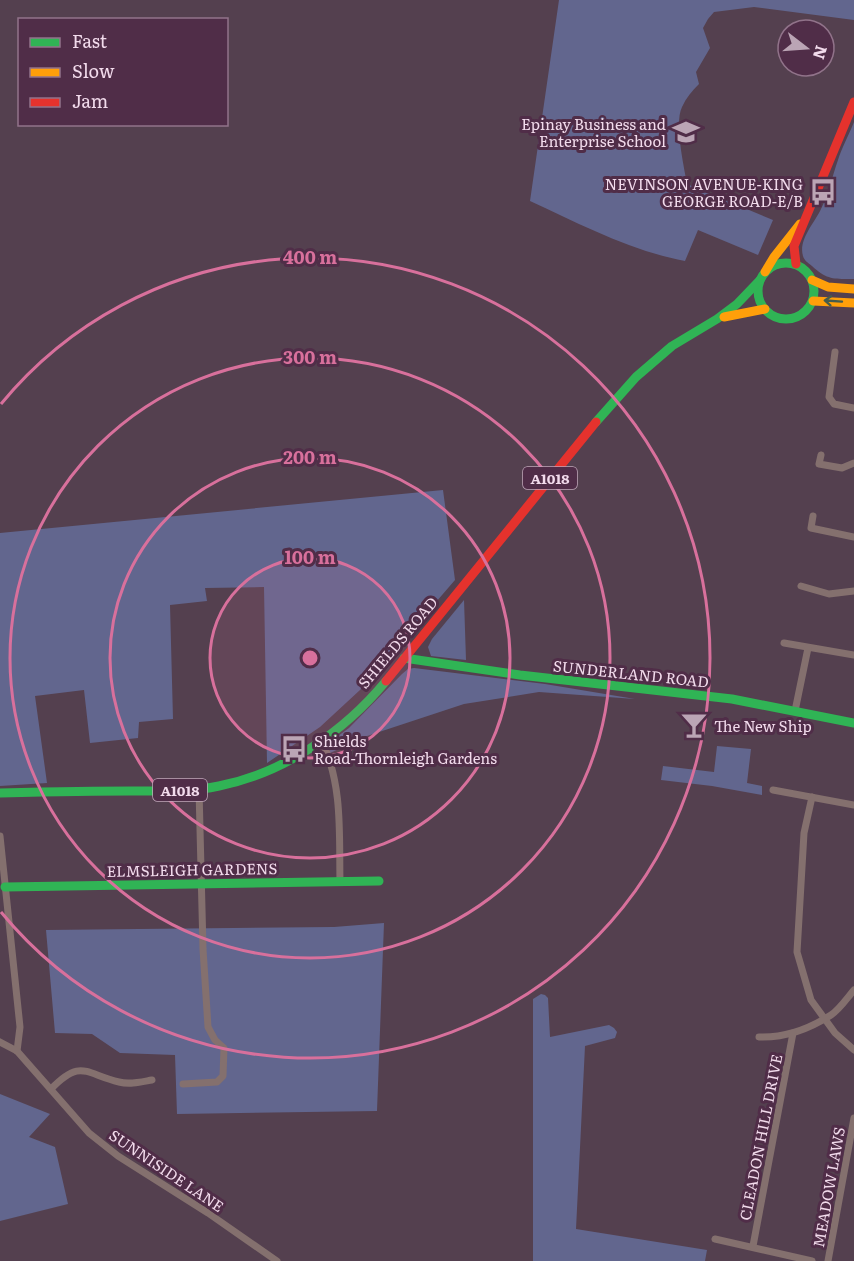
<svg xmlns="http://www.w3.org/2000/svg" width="854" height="1261" font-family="Literata,serif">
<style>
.green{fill:#62668e}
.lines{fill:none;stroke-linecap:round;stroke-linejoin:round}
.street{stroke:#84706e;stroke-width:7}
.fast{stroke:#30b455;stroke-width:9}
.slow{stroke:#ff9f0a;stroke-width:9}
.jam{stroke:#e5322d;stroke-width:9}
.oneway{stroke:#455c4d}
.ring{fill:none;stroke:#d8709c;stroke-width:3}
.labels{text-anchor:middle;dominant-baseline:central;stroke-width:6;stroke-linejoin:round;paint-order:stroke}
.shield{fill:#502d48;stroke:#c1a7bb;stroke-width:1.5}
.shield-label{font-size:14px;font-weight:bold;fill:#f2dbec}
.poi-label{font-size:15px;fill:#f2dbec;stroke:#502d48;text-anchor:end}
.street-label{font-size:15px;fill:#f2dbec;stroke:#502d48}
.centre{fill:#d8709c;stroke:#502d48;stroke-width:3}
.ring-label{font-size:18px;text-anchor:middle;font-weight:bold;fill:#d8709c;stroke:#502d48;stroke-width:6;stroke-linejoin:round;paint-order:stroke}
</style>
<rect width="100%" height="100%" fill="#54404f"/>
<g class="green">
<path d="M 559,0 L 854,0 L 854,20 L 754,7 L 714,12 L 708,19 L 703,28 L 710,48 L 696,72 L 699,84 C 692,91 686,98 682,107 C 674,123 684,167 687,184 L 773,220 L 758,255 L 698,230 L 685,261 C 631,251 580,224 530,201 Z"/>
<path d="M 854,122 L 854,279 C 834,279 827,280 812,266 C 808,263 804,260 803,256 C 798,240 815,222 821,209 C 829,193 832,177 838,160 C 842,147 849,135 854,122 Z"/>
<polygon points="443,490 455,580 360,690 320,727 267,763 264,587 205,588 207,601 170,605 173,719 139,722 138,738 90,743 84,690 35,696 47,783 0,786 0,533"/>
<polygon points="464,600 466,660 431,656 428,647 432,639"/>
<polygon points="414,668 545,684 635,699 539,692 464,704 367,736 330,753 330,742 349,728 402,674 408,669"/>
<polygon points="717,746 751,749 747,783 762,786 762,795 712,786 661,780 663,766 714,772"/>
<polygon points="384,923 377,1111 177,1114 175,1055 120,1053 92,1034 55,1033 46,930 334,927"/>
<polygon points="541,994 545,995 548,998 550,1037 609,1025 614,1028 617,1032 615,1038 585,1046 576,1229 707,1250 705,1261 533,1261 533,999"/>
<polygon points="0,1094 50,1114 29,1137 55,1147 68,1204 0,1221"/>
</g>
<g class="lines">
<g class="street">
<polyline points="835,352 829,397 834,404 854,408"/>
<polyline points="821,455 819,464 842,468 854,463"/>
<polyline points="813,516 811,528 854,537"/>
<polyline points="801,586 829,594 854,591"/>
<polyline points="784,643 854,655"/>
<polyline points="795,711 808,648"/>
<path d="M 322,741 C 343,786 339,834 340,882"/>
<polyline points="773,790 854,805"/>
<polyline points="812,797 804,833 797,952 811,1000 835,1033 854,1050"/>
<polyline points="0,836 20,1027 17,1051"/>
<path d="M 759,1037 C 785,1038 809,1029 831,1015 C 840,1009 847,998 854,990"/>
<polyline points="0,1042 17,1051 89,1133 118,1156 208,1213 277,1261"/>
<polyline points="183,1084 217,1082 223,1076 224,1048 215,1040 208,1027 203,949 199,789"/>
<path d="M 51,1089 C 81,1058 85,1074 119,1082 C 130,1085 141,1082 152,1080"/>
<polyline points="715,1239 812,1261"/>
<polyline points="753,1246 793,1033"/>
<polyline points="828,1261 854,1118"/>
</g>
<g class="fast">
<circle cx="786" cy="291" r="28"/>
<polyline points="596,422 636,377 672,346 717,319 737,304 760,280"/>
<polyline points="404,658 520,675 732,699 854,723"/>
<path d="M 0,793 C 44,792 88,791 132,791 C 161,791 191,792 219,786 C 284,773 344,732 386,681"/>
<polyline points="5,887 379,881"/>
</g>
<g class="slow">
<polyline points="765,272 774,257 800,224"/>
<polyline points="812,280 828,287 854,289"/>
<polyline points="813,301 854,303"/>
<polyline points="724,317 765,309"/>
</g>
<g class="jam">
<polyline points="796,264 794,246 854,102"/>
<polyline points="386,681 596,422"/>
</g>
</g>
<defs><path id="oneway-shaft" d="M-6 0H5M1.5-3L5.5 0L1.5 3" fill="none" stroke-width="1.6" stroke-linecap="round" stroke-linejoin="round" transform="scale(1.5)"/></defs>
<use class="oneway" href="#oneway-shaft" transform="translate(833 301) rotate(-176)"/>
<circle cx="310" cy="658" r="100" fill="#d8709c" fill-opacity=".12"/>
<g class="ring">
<circle cx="310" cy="658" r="100"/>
<circle cx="310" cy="658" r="200"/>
<circle cx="310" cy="658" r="300"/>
<path d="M1 404A400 400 0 1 1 1 912"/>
</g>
<defs>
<symbol id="school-bare" viewBox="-9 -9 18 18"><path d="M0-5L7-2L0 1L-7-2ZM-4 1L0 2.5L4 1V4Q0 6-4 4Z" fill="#bba5b5" stroke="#502d48" stroke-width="2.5" paint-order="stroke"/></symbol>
<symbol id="bus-bare" viewBox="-9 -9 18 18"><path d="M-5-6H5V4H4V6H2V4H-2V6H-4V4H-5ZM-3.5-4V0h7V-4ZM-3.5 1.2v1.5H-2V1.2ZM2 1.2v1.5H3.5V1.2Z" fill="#bba5b5" stroke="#502d48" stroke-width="2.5" paint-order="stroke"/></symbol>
<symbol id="bar-bare" viewBox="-9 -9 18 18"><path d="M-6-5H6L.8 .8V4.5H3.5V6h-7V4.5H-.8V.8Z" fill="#bba5b5" stroke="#502d48" stroke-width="2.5" paint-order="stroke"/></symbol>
</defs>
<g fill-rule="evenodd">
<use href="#school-bare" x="667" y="113" width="38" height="38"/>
<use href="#bus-bare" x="804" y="173" width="38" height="38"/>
<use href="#bar-bare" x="675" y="706" width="38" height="38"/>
<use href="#bus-bare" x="275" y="730" width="38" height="38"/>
</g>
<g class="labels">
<g class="shield">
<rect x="523" y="467" width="54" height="22" rx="4.5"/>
<rect x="153" y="779" width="54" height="22" rx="4.5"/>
</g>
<g class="shield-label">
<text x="550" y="478">A1018</text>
<text x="180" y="790">A1018</text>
</g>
<g class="poi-label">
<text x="666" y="123">Epinay Business and<tspan x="666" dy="17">Enterprise School</tspan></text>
<text x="803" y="183">NEVINSON AVENUE-KING<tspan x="803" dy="17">GEORGE ROAD-E/B</tspan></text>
<text x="714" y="725" text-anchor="start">The New Ship</text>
<text x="314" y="740" text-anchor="start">Shields<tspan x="314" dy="17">Road-Thornleigh Gardens</tspan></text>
</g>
<g class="street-label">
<text transform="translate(397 642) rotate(-50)">SHIELDS ROAD</text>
<text transform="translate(631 673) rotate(6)">SUNDERLAND ROAD</text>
<text transform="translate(192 869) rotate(-1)">ELMSLEIGH GARDENS</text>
<text transform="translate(760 1137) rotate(-79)">CLEADON HILL DRIVE</text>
<text transform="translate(167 1170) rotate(34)">SUNNISIDE LANE</text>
<text transform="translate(828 1187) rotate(-80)">MEADOW LAWS</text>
</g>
</g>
<circle cx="310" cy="658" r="9" class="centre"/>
<g class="ring-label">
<text x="310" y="264">400 m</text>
<text x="310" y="364">300 m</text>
<text x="310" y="464">200 m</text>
<text x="310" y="564">100 m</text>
</g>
<rect x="18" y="18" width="210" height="108" fill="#502d48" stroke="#91738a" stroke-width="1.5"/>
<rect x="30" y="38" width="30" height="9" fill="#30b455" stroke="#91738a" stroke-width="1.5"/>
<text x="72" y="48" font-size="18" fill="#f2dbec">Fast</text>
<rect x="30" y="68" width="30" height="9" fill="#ff9f0a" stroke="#91738a" stroke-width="1.5"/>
<text x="72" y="78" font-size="18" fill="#f2dbec">Slow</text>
<rect x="30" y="98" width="30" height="9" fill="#e5322d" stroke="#91738a" stroke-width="1.5"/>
<text x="72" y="108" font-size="18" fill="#f2dbec">Jam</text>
<g transform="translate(806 48) rotate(107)"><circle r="28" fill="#502d48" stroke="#91738a" stroke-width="1.5"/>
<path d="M0-4.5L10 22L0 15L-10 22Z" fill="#bba5b5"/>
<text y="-9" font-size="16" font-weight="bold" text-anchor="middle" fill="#f2dbec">N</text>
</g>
</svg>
